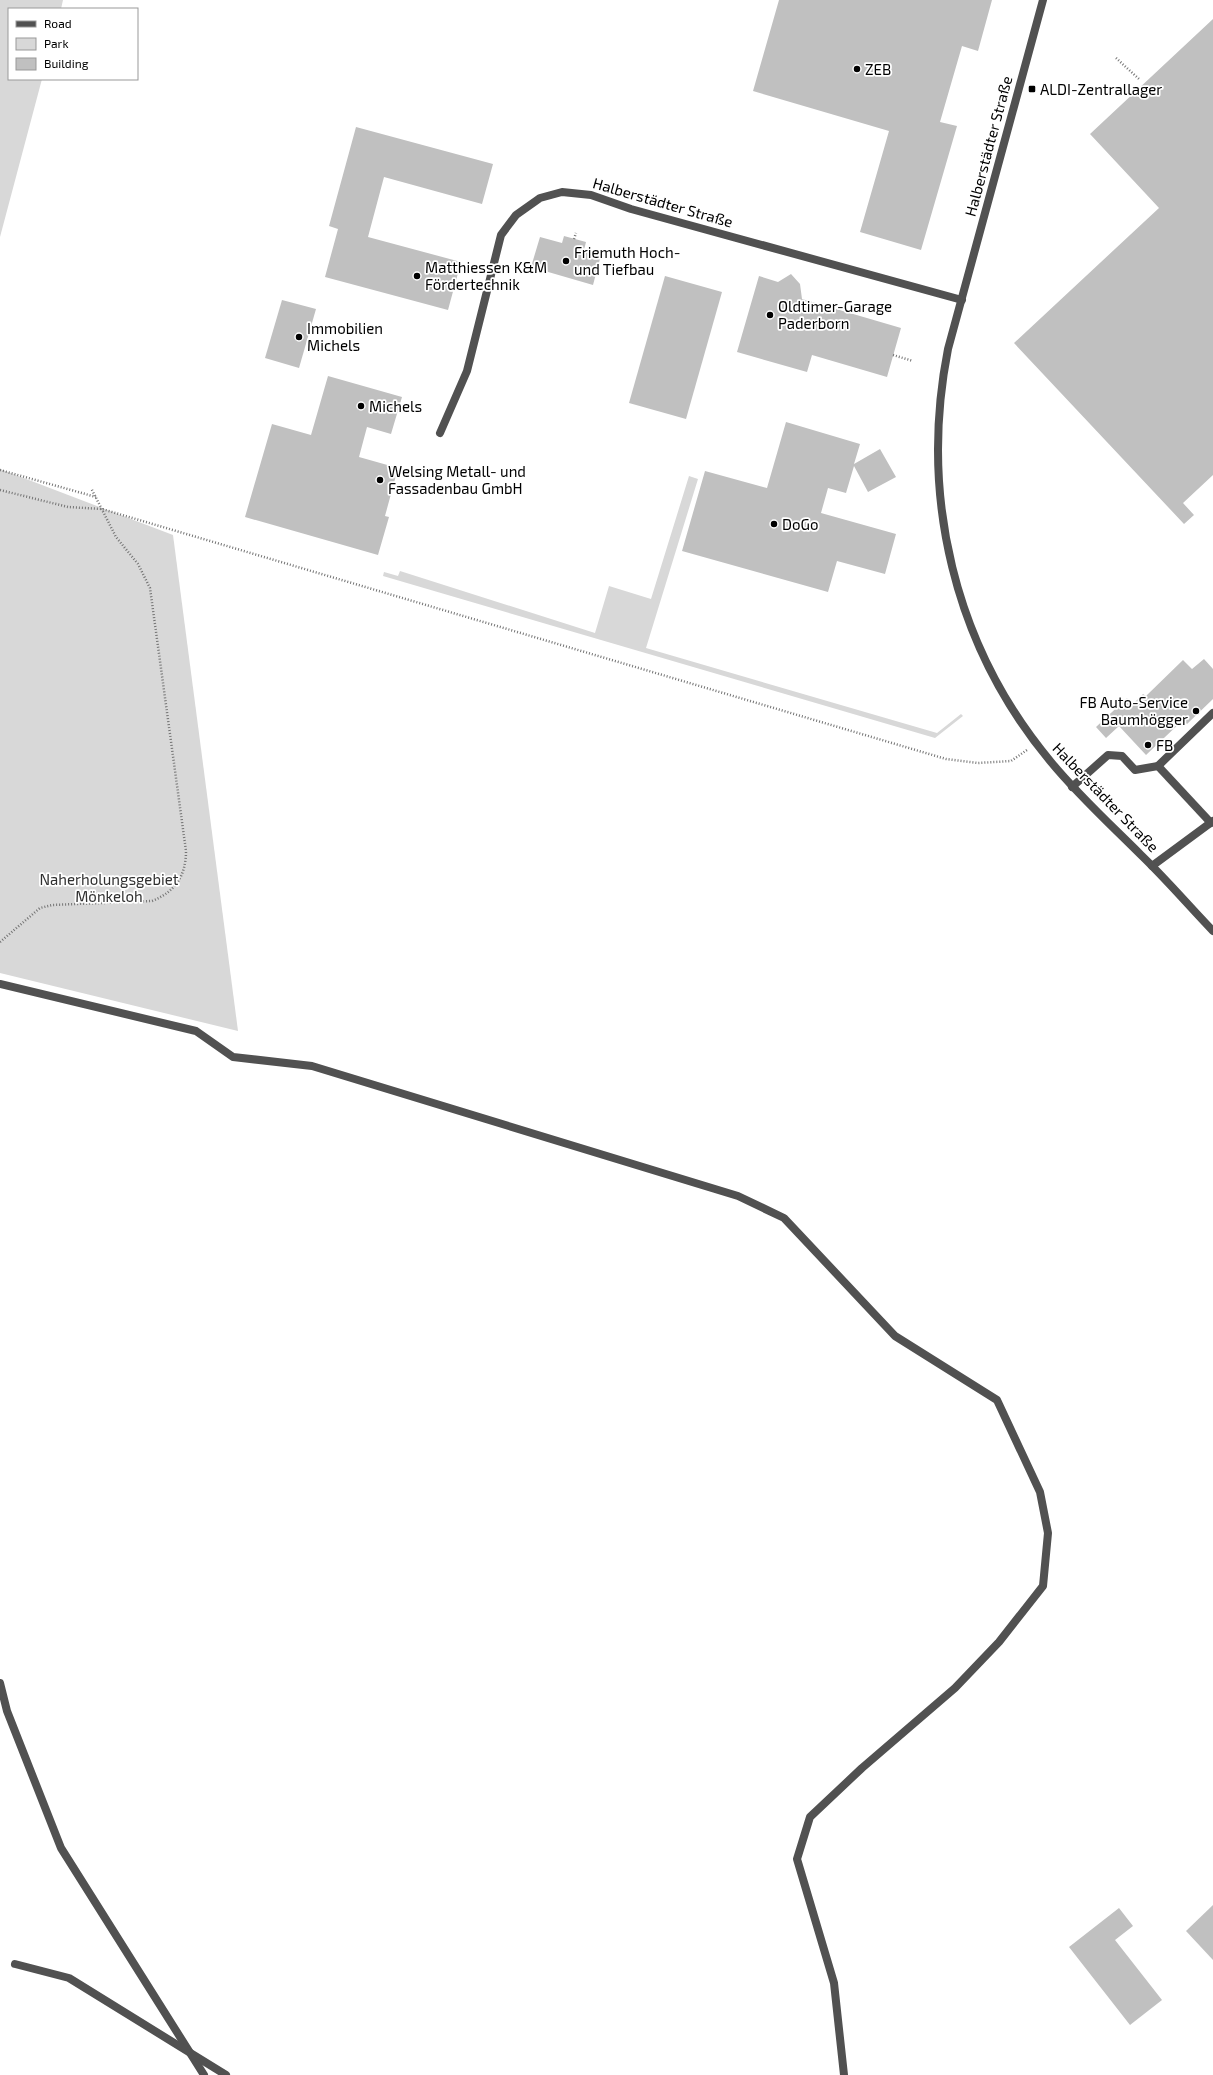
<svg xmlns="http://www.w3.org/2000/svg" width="1213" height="2075" font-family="'Exo 2',sans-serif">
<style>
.green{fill:#d8d8d8}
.building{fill:#c0c0c0}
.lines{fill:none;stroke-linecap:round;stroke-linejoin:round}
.path{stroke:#737373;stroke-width:2.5;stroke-dasharray:1 2;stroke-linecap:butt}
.service{stroke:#515151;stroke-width:8}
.minor{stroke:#515151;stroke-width:8}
.poi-dot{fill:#000;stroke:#fff;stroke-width:1.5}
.labels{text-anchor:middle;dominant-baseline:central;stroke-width:3.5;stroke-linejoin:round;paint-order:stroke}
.poi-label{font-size:15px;fill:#000;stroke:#fff;text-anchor:start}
.street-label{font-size:15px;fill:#000;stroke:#fff}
.park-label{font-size:15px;fill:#2f2f2f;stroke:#fff}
</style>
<rect width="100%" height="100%" fill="#fff"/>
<g class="green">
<polygon points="0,0 63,0 61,9 9,9 9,79 42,79 0,237"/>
<polygon points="0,469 173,535 238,1031 0,973"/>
<polygon points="689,476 698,479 646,648 937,733 961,714 963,716 935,738 383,576 384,572 398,576 400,571 595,633 609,586 651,599"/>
</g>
<g class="building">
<polygon points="779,0 992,0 978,51 962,46 940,122 957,126 921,250 860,232 889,131 753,91"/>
<polygon points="1213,19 1213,475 1183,503 1194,515 1184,524 1014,343 1159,208 1090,134"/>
<polygon points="356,127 493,164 482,204 384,177 368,237 461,262 448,310 325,277 338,229 329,226"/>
<polygon points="564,236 586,242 584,250 601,255 593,285 531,267 540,237 562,243"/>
<polygon points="791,274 800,284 802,299 901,328 887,377 812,355 807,372 737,352 759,276 778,282"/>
<polygon points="665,276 722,292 686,419 629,403"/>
<polygon points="282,300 316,309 299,368 265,358"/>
<polygon points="328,376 402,397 391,434 367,427 359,457 398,468 385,516 389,517 378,555 245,517 272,424 311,435"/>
<polygon points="786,422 860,444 854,464 880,449 896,477 868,492 854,466 846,493 828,488 821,513 896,534 885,574 837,561 828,592 682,551 705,471 767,488"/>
<polygon points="1204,659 1213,669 1213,699 1187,724 1183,720 1146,755 1119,726 1106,738 1096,727 1127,698 1133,704 1143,694 1146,696 1183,660 1192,669"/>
<polygon points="1213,1905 1213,1960 1186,1931"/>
<polygon points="1119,1908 1133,1926 1115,1940 1162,2000 1130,2025 1069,1947"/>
</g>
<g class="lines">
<g class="path">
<polyline points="1116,58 1139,79"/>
<polyline points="574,239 576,233"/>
<polyline points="893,355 913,361"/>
<polyline points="0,470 96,497"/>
<polyline points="0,490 68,507 102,509 946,759 978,763 1011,761 1027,750"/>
<path d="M 0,942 L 40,908 L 52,905 L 152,901 C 175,892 186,876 186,851 L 150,588 L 138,564 L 116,537 L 91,488"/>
</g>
<g class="service">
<polyline points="1158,766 1211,823"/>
<polyline points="1072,787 1108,755 1122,756 1135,770 1158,766 1213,713"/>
<polyline points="1152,866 1213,821"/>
<polyline points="0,984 196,1031 233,1057 312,1066 738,1196 784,1218 895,1336 997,1400 1040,1492 1048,1533 1043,1586 999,1642 955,1688 862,1768 810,1817 797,1859 834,1983 844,2075"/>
<polyline points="0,1683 7,1711 61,1848 204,2075"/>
<polyline points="15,1964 69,1978 226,2075"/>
</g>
<g class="minor">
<path d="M 1043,0 L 948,349 C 919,496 954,646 1051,762 C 1078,795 1110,824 1141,855 C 1166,879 1189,906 1213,931"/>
<polyline points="440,433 467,371 501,235 516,215 540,198 562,192 591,195 631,209 962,300"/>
</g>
</g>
<g class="poi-dot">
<circle cx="857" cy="69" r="4"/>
<rect x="1028" y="85" width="8" height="8" rx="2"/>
<circle cx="566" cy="261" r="4"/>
<circle cx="417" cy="276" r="4"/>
<circle cx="770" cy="315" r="4"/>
<circle cx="299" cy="337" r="4"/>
<circle cx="361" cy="406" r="4"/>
<circle cx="380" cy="480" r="4"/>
<circle cx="774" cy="524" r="4"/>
<circle cx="1196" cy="711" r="4"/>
<circle cx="1148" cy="745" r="4"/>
</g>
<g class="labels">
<g class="poi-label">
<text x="865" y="69">ZEB</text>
<text x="1040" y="89">ALDI-Zentrallager</text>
<text x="574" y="252">Friemuth Hoch-<tspan x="574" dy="17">und Tiefbau</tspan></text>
<text x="425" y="267">Matthiessen K&amp;M<tspan x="425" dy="17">Fördertechnik</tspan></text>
<text x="778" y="306">Oldtimer-Garage<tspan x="778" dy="17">Paderborn</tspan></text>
<text x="307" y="328">Immobilien<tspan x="307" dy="17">Michels</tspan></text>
<text x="369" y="406">Michels</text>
<text x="388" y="471">Welsing Metall- und<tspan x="388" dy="17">Fassadenbau GmbH</tspan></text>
<text x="782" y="524">DoGo</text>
<text x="1188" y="702" text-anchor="end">FB Auto-Service<tspan x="1188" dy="17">Baumhögger</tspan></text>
<text x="1156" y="745">FB</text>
</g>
<g class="street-label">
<text transform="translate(988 146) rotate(-75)">Halberstädter Straße</text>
<text transform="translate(663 202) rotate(16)">Halberstädter Straße</text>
<text transform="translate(1106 797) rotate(46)">Halberstädter Straße</text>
</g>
<g class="park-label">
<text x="109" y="879">Naherholungsgebiet<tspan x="109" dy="17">Mönkeloh</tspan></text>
</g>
</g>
<rect x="8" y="8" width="130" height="72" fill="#ffffff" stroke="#999999"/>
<rect x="16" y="21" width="20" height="6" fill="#515151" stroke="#999999"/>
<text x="44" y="28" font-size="12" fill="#000000">Road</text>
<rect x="16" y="38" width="20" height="12" fill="#d8d8d8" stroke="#999999"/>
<text x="44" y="48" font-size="12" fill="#000000">Park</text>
<rect x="16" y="58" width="20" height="12" fill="#c0c0c0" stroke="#999999"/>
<text x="44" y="68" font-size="12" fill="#000000">Building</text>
</svg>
